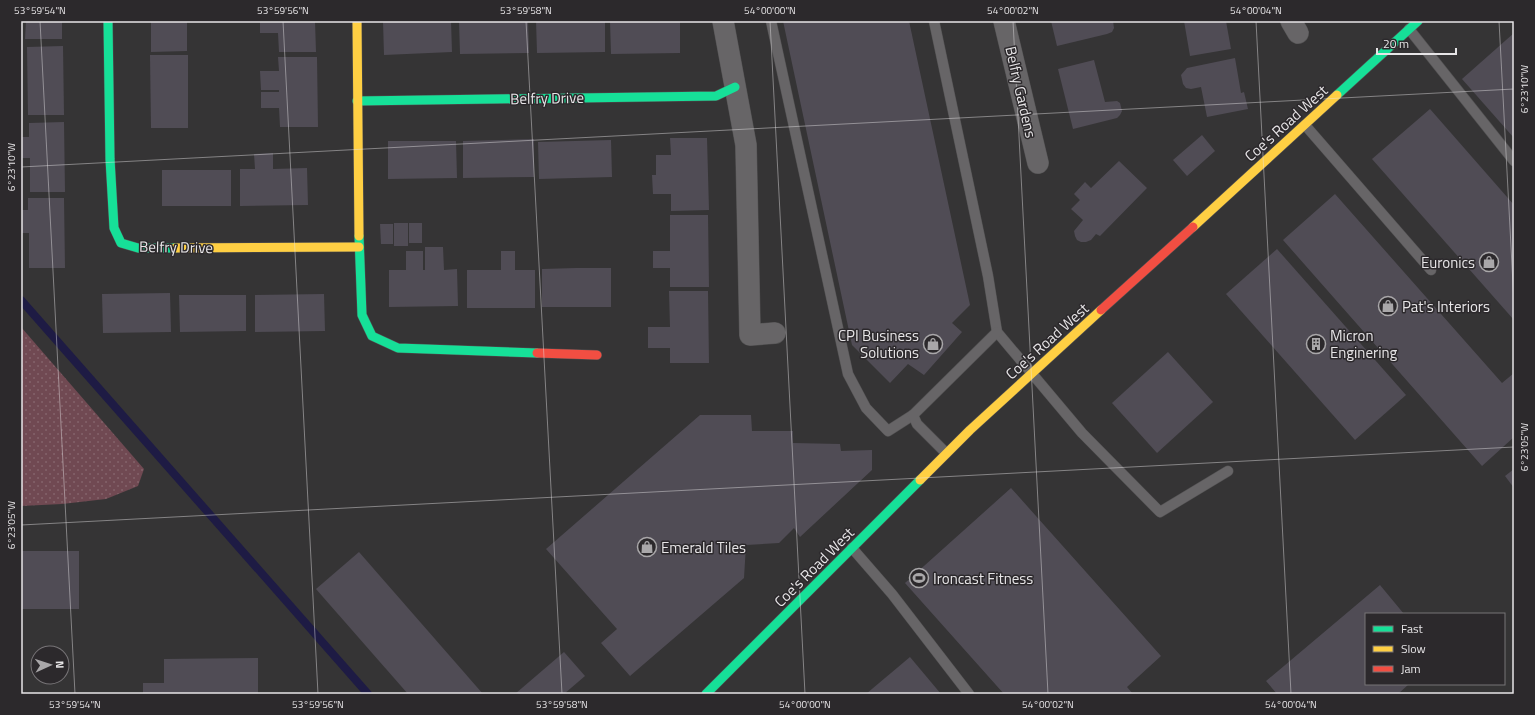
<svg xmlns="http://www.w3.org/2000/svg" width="1535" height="715" font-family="'Titillium Web',sans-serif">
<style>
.grass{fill:url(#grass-dots)}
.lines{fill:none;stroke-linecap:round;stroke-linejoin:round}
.stream{stroke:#1e1b44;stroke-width:8}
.building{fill:#504c55}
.lane-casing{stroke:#525152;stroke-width:11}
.street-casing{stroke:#525152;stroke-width:22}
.fast-casing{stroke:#525152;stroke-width:10}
.slow-casing{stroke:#525152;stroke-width:10}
.jam-casing{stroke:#525152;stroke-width:10}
.lane{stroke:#676567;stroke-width:10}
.street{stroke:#676567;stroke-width:21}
.fast{stroke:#16e098;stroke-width:9}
.slow{stroke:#ffcf43;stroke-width:9}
.jam{stroke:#f24e42;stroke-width:9}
.ticks{fill:none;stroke:#e7e5e7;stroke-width:1;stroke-opacity:0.45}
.labels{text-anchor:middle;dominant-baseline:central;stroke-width:3;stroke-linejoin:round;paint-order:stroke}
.street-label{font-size:15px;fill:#e7e5e7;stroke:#2c292c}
.poi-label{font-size:15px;fill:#e7e5e7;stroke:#2c292c;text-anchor:start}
.neatline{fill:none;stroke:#e7e5e7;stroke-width:1.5}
.ticks-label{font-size:10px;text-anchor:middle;fill:#e7e5e7}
</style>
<defs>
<pattern id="grass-dots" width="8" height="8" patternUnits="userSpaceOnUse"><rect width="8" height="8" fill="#704952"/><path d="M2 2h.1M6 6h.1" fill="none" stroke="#84636b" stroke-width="1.8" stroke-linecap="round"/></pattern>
</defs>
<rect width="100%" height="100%" fill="#353435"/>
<polygon class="grass" points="21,327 144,469 138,486 106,499 62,504 21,506"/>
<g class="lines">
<polyline class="stream" points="21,300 368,694"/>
</g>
<g class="building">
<polygon points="26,21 62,21 62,39 25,39"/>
<polygon points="151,21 187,21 187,51 151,52"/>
<polygon points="260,21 315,21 316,52 279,52 278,33 260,33"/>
<polygon points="383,21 451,21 452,52 384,55"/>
<polygon points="459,21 528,21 529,53 460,54"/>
<polygon points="536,21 605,21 605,52 537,53"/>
<polygon points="610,21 680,21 680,53 611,54"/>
<polygon points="783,21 909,21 970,305 952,323 962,332 924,375 908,364 890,383 852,345"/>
<polygon points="1051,21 1113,21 1114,28 1112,32 1107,34 1057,46"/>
<polygon points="1184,21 1226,21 1231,49 1190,56"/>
<polygon points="1514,33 1514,138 1462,79"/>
<polygon points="63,46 64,115 28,115 27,47"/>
<polygon points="150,55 188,55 188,128 151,128"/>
<polygon points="278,57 317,57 318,127 280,127 279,108 261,108 261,92 279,92 279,90 261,90 260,71 279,71"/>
<polygon points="1235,58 1241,93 1244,92 1248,109 1207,117 1201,87 1191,89 1186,88 1183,84 1181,75 1187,68"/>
<polygon points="1094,60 1105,102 1117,101 1120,103 1122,111 1120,115 1117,118 1073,129 1058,69"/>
<polygon points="1430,109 1514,205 1514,320 1372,159"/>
<polygon points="64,122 65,192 30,192 30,158 21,158 21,137 29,137 29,123"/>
<polygon points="1202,135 1215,151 1187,176 1173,160"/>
<polygon points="670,138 707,138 709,210 671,211 671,194 653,194 652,175 656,175 656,155 671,155"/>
<polygon points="534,139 534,177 463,178 463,141"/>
<polygon points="611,140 612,177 539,179 538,142"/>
<polygon points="388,141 456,141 457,178 388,179"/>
<polygon points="273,153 273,169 307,168 308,205 240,206 240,169 255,169 254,154"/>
<polygon points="1119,161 1147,188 1100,236 1096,234 1091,240 1086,242 1081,242 1077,240 1075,236 1074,231 1083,220 1071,209 1080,200 1074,194 1085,182 1091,188"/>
<rect x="162" y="170" width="69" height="36"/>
<polygon points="1335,194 1502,383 1514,373 1514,437 1482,466 1283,240"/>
<polygon points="28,198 64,198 65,268 29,268 29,233 21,233 21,210 28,210"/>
<polygon points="670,215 708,215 709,287 670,287 670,268 653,268 653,251 670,251"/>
<rect x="394" y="223" width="14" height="23"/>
<rect x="409" y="223" width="13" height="20"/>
<polygon points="380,224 393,224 393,244 381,244"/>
<polygon points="425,247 443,247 444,270 457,269 458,306 389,307 389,270 406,270 406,251 423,251 423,270 425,270"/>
<polygon points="1277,249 1406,395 1355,440 1226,294"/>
<polygon points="501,251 515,251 515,270 535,270 535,308 467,308 467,270 501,270"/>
<polygon points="576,268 611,268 611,307 542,307 542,269"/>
<polygon points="669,291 708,291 709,363 670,363 670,348 648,348 648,327 670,327"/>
<polygon points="170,293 171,332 103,333 102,294"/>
<polygon points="324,294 325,331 255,332 255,295"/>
<polygon points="179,295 246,295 246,331 180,332"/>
<polygon points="1168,352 1213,402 1157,453 1112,403"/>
<polygon points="700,415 751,415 752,431 793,431 793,443 840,444 841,451 872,450 872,470 800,537 794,528 779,543 746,545 744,578 630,676 601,643 617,629 546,549"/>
<polygon points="1514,469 1514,488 1505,476"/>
<polygon points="1011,488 1161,656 1127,687 1133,694 1004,694 905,583"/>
<rect x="21" y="551" width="58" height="58"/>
<polygon points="359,552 483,694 408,694 316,589"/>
<polygon points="1380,585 1404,614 1366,614 1366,684 1409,684 1398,694 1277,694 1266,681"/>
<polygon points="564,652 585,676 564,694 515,694"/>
<polygon points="910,657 941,694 866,694"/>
<polygon points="258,658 258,694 143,694 143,683 164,683 164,659"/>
</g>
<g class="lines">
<defs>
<g id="lane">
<polyline points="771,21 848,374 866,408 888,431 913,415"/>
<polyline points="934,21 988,276 997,332 1082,433 1160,512 1228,471"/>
<polyline points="1409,29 1514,161"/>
<polyline points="1305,125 1431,270"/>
<polyline points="946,453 917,424 913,415 997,332"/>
<polyline points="852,548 892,594 969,694"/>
</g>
<g id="street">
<polyline points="723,21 746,145 750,335 775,333"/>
<polyline points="1004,21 1038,163"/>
<polyline points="1291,21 1298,33"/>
</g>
<g id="fast">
<polyline points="108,21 110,159 114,228 121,243 138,248 175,248"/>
<polyline points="1337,95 1418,21"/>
<polyline points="357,101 716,96 735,87"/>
<polyline points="359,236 362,315 372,336 398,348 537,353"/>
<polyline points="706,694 920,480"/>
</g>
<g id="slow">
<polyline points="357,21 359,236"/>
<polyline points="1193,227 1337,95"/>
<polyline points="175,248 359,247"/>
<polyline points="920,480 970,430 1101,310"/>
</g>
<g id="jam">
<polyline points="1101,310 1193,227"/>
<polyline points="537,353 597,355"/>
</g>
</defs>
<use href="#lane" class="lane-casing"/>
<use href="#street" class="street-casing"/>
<use href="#fast" class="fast-casing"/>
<use href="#slow" class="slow-casing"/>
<use href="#jam" class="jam-casing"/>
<use href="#lane" class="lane"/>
<use href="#street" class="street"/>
<use href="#fast" class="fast"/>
<use href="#slow" class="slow"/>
<use href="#jam" class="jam"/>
</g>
<path class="ticks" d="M 40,21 L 75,694M 283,21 L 318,694M 526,21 L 562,694M 770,21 L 805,694M 1013,21 L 1048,694M 1256,21 L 1291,694M 1499,21 L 1514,303M 21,167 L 1514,89M 21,525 L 1514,447"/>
<defs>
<symbol id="shop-ring" viewBox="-11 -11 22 22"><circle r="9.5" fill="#2c292c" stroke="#a9a7a9" stroke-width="1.5"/><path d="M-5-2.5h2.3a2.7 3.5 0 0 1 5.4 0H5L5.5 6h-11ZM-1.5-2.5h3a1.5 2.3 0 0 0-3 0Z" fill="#a9a7a9"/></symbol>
<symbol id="building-ring" viewBox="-11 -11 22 22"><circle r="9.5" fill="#2c292c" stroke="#a9a7a9" stroke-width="1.5"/><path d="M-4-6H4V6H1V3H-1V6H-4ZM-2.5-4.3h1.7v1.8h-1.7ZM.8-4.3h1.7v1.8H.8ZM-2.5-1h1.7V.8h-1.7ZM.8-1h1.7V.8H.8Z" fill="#a9a7a9"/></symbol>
<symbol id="stadium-ring" viewBox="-11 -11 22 22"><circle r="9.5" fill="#2c292c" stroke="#a9a7a9" stroke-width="1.5"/><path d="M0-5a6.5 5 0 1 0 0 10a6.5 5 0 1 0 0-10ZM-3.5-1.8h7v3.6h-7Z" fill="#a9a7a9"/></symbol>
</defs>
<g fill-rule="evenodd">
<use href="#shop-ring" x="1478" y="251" width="22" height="22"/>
<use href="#shop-ring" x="1377" y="295" width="22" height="22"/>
<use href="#shop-ring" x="922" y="333" width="22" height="22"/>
<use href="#building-ring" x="1305" y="333" width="22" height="22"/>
<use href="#shop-ring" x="636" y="536" width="22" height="22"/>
<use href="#stadium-ring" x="908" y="567" width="22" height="22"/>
</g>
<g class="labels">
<g class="street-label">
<text transform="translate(1021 92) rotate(77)">Belfry Gardens</text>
<text transform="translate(547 98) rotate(-1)">Belfry Drive</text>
<text transform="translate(1286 123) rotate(-42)">Coe's Road West</text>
<text transform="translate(176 247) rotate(1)">Belfry Drive</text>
<text transform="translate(1047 341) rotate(-42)">Coe's Road West</text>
<text transform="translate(814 567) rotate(-45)">Coe's Road West</text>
</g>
<g class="poi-label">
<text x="1475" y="262" text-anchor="end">Euronics</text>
<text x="1402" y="306">Pat's Interiors</text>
<text x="919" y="335" text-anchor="end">CPI Business<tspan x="919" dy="17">Solutions</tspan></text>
<text x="1330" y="335">Micron<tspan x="1330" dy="17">Enginering</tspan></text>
<text x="661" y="547">Emerald Tiles</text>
<text x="933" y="578">Ironcast Fitness</text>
</g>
</g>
<rect width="1535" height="715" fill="none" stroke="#2c292c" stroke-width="44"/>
<rect x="1365" y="613" width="140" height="72" fill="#2c292c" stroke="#777477"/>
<rect x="1373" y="626" width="20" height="6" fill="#16e098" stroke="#777477"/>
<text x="1401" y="633" font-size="12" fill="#e7e5e7">Fast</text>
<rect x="1373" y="646" width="20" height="6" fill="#ffcf43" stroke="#777477"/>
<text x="1401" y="653" font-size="12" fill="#e7e5e7">Slow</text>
<rect x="1373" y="666" width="20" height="6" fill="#f24e42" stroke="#777477"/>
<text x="1401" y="673" font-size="12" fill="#e7e5e7">Jam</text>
<g transform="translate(50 665) rotate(87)"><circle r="19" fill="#2c292c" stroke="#777477"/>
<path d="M0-3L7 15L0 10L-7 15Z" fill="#a9a7a9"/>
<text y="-6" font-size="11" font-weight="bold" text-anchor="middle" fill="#e7e5e7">N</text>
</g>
<path d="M1377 48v6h79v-6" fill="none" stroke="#e7e5e7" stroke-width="2"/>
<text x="1383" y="48" font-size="12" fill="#e7e5e7" stroke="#2c292c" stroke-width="3" paint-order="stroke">20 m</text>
<rect x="22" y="22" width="1491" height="671" class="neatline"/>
<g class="ticks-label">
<text x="40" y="14">53°59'54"N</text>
<text x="283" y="14">53°59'56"N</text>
<text x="526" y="14">53°59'58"N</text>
<text x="770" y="14">54°00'00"N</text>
<text x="1013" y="14">54°00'02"N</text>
<text x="1256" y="14">54°00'04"N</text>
<text transform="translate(1524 89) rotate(-90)" y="4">6°23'10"W</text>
<text transform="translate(11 167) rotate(-90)" y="4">6°23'10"W</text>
<text transform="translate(1524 447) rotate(-90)" y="4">6°23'05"W</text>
<text transform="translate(11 525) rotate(-90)" y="4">6°23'05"W</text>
<text x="75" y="708">53°59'54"N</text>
<text x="318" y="708">53°59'56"N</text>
<text x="562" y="708">53°59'58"N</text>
<text x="805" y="708">54°00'00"N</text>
<text x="1048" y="708">54°00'02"N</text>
<text x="1291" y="708">54°00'04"N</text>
</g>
</svg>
